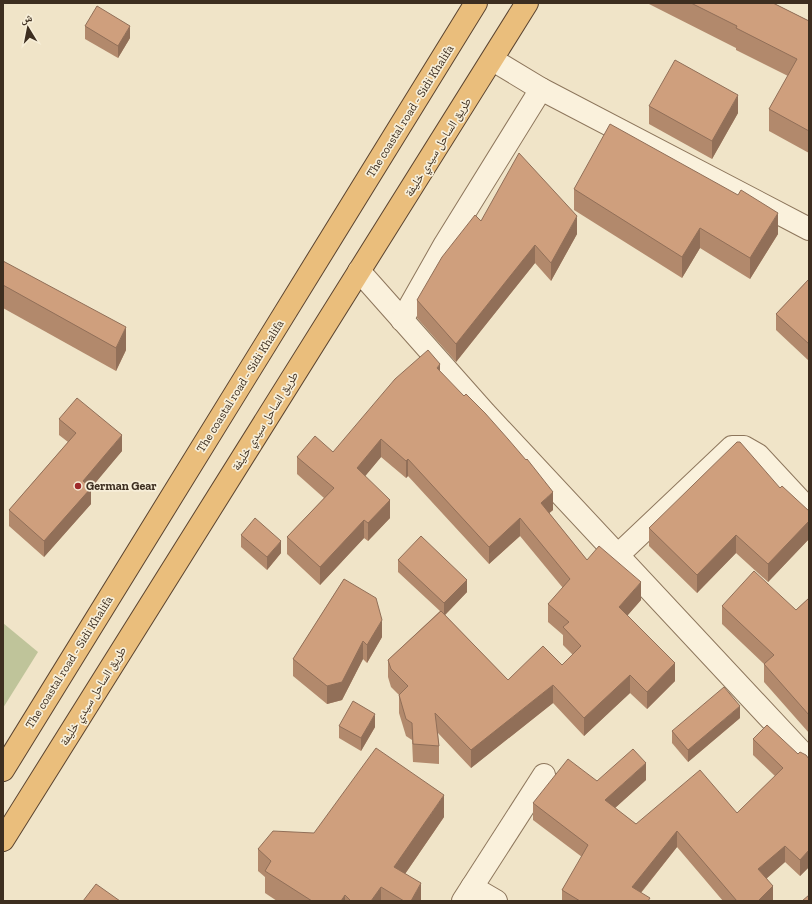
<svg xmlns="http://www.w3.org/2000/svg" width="812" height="904" font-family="'Zilla Slab','Noto Naskh Arabic',serif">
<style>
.cemetery{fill:#bfc49a}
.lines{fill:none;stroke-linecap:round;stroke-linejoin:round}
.minor-casing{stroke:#8d765c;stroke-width:24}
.trunk-casing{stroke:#5b4430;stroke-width:24}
.minor{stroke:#faf1dc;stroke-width:22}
.trunk{stroke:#eabe7c;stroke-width:22}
.wall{fill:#b2896c}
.shaded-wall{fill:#916f58}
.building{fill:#cf9f7d;stroke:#916f58}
.poi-dot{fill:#9e2a2b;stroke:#f7eed8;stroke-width:1.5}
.labels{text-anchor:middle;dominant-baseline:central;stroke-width:3.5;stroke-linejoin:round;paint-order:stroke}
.street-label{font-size:12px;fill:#3d2e20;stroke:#f7eed8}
.poi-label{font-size:12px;font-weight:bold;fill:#3d2e20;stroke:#f7eed8;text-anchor:start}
</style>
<rect width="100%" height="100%" fill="#f0e4c8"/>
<polygon class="cemetery" points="3,623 38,652 3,708"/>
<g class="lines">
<defs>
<g id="minor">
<polyline points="493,60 541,89"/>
<polyline points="359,271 485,413 809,760"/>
<polyline points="402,320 445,244 541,89 809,229"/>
<polyline points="618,555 732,447 744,447 758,455 809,510"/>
<polyline points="472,887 496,901"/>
<polyline points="463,901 544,775"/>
</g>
<g id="trunk">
<polyline points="3,770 476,3"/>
<polyline points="3,840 527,3"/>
</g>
</defs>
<use href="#minor" class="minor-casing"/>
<use href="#trunk" class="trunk-casing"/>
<use href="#minor" class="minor"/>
<use href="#trunk" class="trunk"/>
</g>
<g class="wall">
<polygon points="647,3 773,3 809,21 809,153 769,131 769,109 788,76 736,50 736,48"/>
<polygon points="85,26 130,38 118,58 85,39"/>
<polygon points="649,106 738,113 712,159 649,124"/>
<polygon points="574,189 738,195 778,234 750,279 700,248 682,278 574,210"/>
<polygon points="481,221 577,234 551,281 535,263 456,362 417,318 417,300"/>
<polygon points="3,261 126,350 116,371 3,308"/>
<polygon points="809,279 809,361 776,330 776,314"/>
<polygon points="440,372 553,510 549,513 587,560 641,600 627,616 675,681 647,709 630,693 584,736 553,703 471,768 438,733 439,746 439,764 413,762 412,740 406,736 399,713 399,695 391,687 388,677 388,660 440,611 398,572 398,560 467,592 445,615 508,680 562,665 573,655 563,645 563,635 548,622 548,604 563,588 520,536 489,564 408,476 406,478 381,457 365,476 390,518 368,541 364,538 320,585 287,554 287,537 324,498 297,474 297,457 333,452"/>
<polygon points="59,419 122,451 90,488 91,504 44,557 9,526 9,510 68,442 59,435"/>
<polygon points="780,488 809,511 809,539 768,582 736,553 697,593 649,546 649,528"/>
<polygon points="241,535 281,553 267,570 241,547"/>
<polygon points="344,579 382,637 367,663 363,659 342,700 327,704 293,676 293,659"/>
<polygon points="809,598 809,733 764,682 764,664 722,624 722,606 796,610"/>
<polygon points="740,718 688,762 672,743 672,731"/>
<polygon points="339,726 375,727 361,751 339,738"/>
<polygon points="753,739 798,754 809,759 809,867 800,876 785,862 767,878 773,901 723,901 677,847 641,893 650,901 562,901 562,890 582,857 533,820 533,803 646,780 615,808 636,824 737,813 775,776 753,755"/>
<polygon points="444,817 405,874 421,901 277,901 265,893 265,877 258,871 258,849 314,833"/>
</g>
<g class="shaded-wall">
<polygon points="130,26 130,38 118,58 118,46"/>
<polygon points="738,95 738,113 712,159 712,141"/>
<polygon points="778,213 778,234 750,279 750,258"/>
<polygon points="577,216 577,234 551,281 551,263"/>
<polygon points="700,228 700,248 682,278 682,257"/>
<polygon points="535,245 535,263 456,362 456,344"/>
<polygon points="126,327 126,350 116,371 116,348"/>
<polygon points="440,364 440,382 437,368"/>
<polygon points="122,435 122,451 87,493 91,488 91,504 44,557 44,541 83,481"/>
<polygon points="381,439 381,457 357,486 357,468"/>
<polygon points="408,459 408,476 406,478 406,461"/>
<polygon points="553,492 553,510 541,520 541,503"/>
<polygon points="390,500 390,518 368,541 368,523"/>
<polygon points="520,518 520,536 489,564 489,547"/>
<polygon points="364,520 364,538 320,585 320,567"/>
<polygon points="809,521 809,539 768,582 768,564"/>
<polygon points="736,535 736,553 697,593 697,575"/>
<polygon points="281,541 281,553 267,570 267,557"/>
<polygon points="467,580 467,592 444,616 444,603"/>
<polygon points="641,582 641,600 619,625 619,607"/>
<polygon points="382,620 382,637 367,663 367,645"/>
<polygon points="363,641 363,659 342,700 327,704 327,686"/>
<polygon points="675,663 675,681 647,709 647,692"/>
<polygon points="630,675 630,693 584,736 584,718"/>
<polygon points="553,685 553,703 471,768 471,750"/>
<polygon points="740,706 740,718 688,762 688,750"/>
<polygon points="375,714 375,727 361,751 361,738"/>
<polygon points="646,763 646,780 605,817 605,800"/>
<polygon points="444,795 444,817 394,890 394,867"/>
<polygon points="677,831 677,847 634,901 632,887"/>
<polygon points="785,846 785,862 758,886 758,869"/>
<polygon points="809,850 809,867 800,876 800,860"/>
<polygon points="421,883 421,901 411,901"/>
<polygon points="773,886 773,901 758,901"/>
<polygon points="381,887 381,901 371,901"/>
<polygon points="345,895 345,901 341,901"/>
</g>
<g class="building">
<polygon points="691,3 773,3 809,21 809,131 769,109 797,59 736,28 737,26"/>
<polygon points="97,6 130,26 118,46 85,26"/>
<polygon points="675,60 738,95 712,141 649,106"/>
<polygon points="610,124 738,195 741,190 778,213 750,258 700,228 682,257 574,189"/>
<polygon points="519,153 577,216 551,263 535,245 456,344 417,300 442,257 475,215 481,221"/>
<polygon points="3,261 126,327 116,348 3,285"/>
<polygon points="809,279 809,344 776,314"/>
<polygon points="428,350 440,364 437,368 464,396 466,394 485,413 508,439 526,460 527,459 553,492 541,503 587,560 599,546 641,582 619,607 675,663 647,692 630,675 584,718 553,685 471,750 435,713 439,746 413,744 412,723 406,719 399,695 408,686 391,669 388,660 441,611 508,680 543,646 562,665 581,646 563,627 569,622 548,604 570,579 520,518 489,547 408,459 406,461 381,439 357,468 390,500 368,523 364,520 320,567 287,537 334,488 297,457 315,436 333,452 395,379"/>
<polygon points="77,398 122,435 83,481 91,488 44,541 9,510 76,433 59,419"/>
<polygon points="737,442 740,442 780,488 782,486 809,511 809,521 768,564 736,535 697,575 649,528"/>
<polygon points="255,518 281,541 267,557 241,535"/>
<polygon points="421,536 467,580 444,603 398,560"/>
<polygon points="754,571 796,610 809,598 809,715 764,664 774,655 722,606"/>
<polygon points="344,579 376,598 382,620 367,645 363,641 342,682 327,686 293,659"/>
<polygon points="724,687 740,706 688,750 672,731"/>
<polygon points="353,701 375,714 361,738 339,726"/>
<polygon points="767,725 798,754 800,752 806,755 809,759 809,850 800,860 785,846 758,869 773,886 758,901 737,901 677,831 632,887 650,898 648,901 580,901 562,890 588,845 533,803 568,759 597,781 633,749 646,763 605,800 636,824 700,770 737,813 783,768 753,739"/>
<polygon points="376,748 444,795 394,867 421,883 411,901 404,901 381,887 371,901 351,901 345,895 341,901 312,901 265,871 271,861 258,849 273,831 314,833"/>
<polygon points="96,884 120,901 83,901"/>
<polygon points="809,895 809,901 802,901"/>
</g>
<circle class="poi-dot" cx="78" cy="486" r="4"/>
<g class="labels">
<g class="street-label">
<text transform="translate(410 111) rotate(-58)">The coastal road - Sidi Khalifa</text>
<text transform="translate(438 147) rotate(-58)">طريق الساحل سيدي خليفة</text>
<text transform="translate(240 386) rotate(-58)">The coastal road - Sidi Khalifa</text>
<text transform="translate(265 421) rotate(-58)">طريق الساحل سيدي خليفة</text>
<text transform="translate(69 662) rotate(-58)">The coastal road - Sidi Khalifa</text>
<text transform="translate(93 696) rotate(-58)">طريق الساحل سيدي خليفة</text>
</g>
<g class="poi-label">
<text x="86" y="486">German Gear</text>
</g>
</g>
<rect width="812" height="904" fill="none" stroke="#3d2e20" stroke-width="8"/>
<g transform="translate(28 28) rotate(350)" stroke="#f7eed8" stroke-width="3" paint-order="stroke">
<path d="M0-3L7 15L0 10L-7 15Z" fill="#3d2e20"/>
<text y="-6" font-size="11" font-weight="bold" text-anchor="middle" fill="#3d2e20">ش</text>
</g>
</svg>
